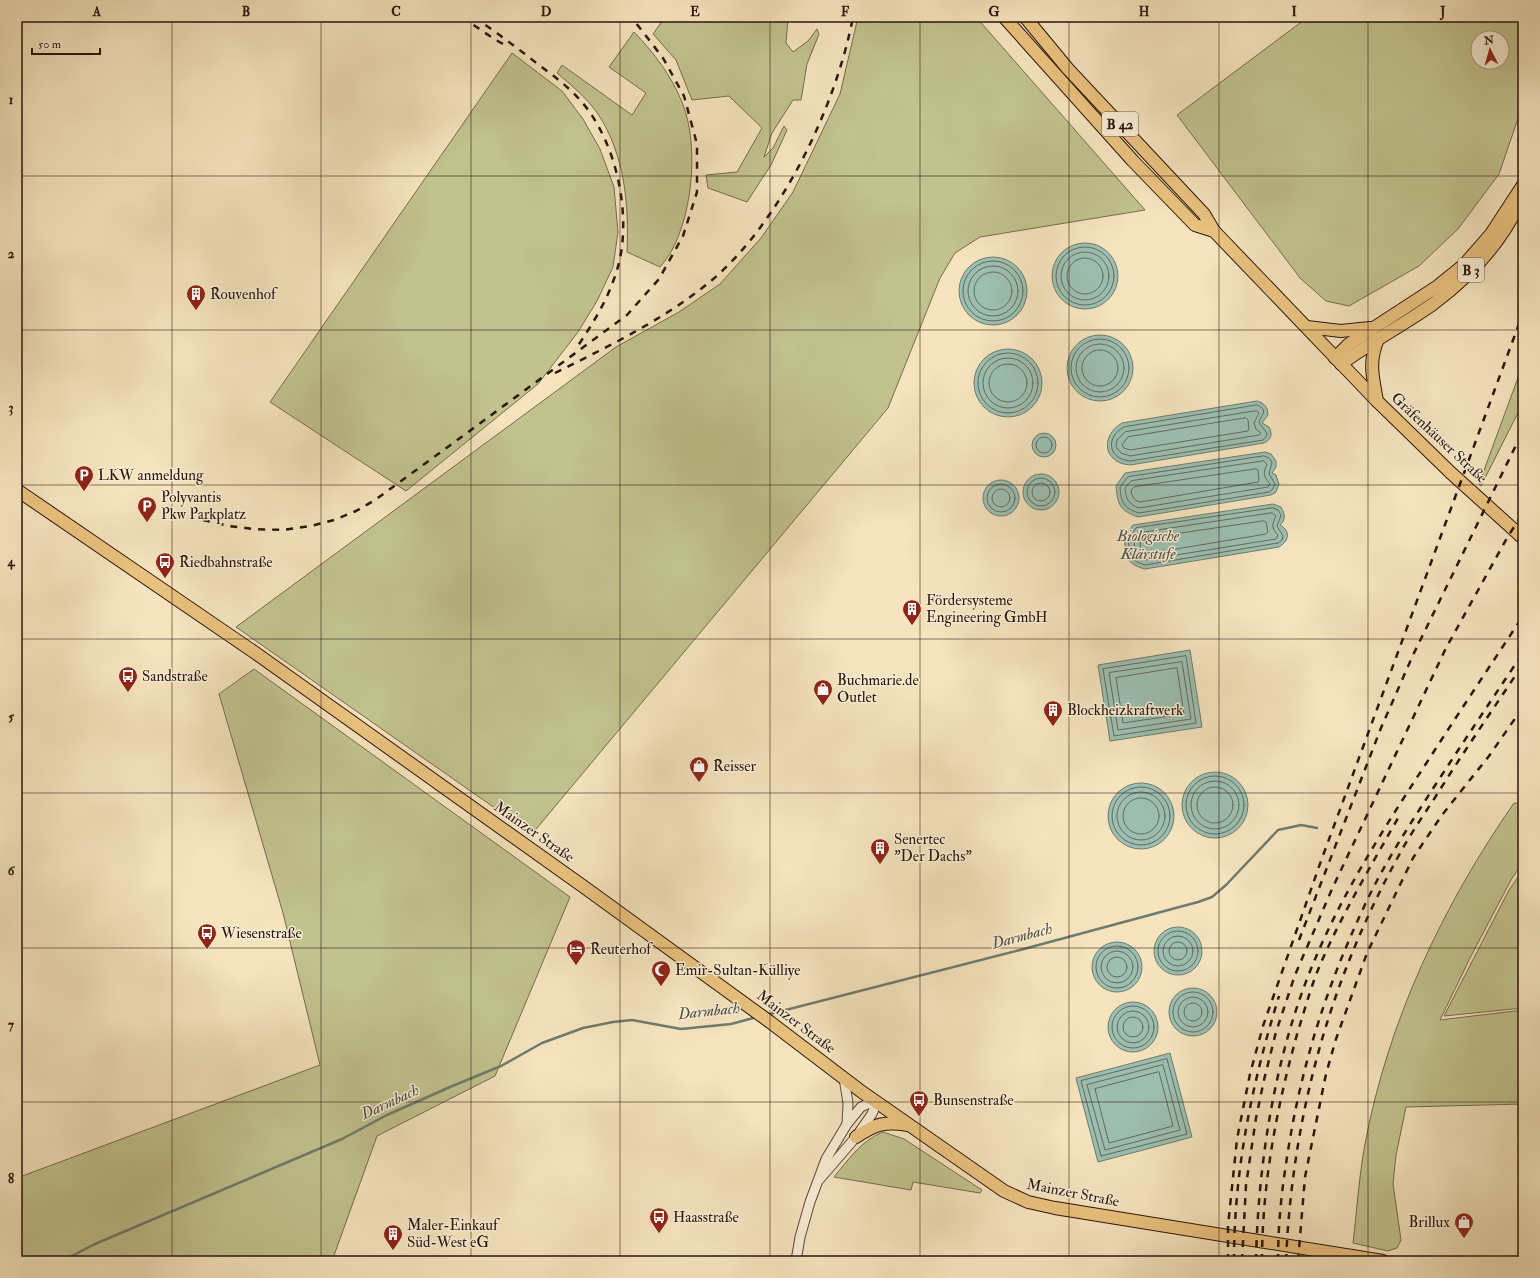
<svg xmlns="http://www.w3.org/2000/svg" width="1540" height="1278" font-family="'IM FELL Double Pica',serif">
<style>
.green{fill:#c1c28e;stroke:#766b4c;fill-rule:evenodd}
.water{fill:#9cbfb1;stroke:#6e7b6e}
.lines{fill:none;stroke-linecap:round;stroke-linejoin:round}
.shore{stroke:#636a5e;stroke-width:1}
.stream{stroke:#6e7b6e;stroke-width:2.5}
.minor-casing{stroke:#5d4837;stroke-width:11}
.major-casing{stroke:#2a140a;stroke-width:14}
.minor{stroke:#f8edd5;stroke-width:9}
.major{stroke:#eac27f;stroke-width:12}
.rail{stroke:#2a140a;stroke-width:2.5;stroke-dasharray:7 7;stroke-linecap:butt}
.grid{fill:none;stroke:#2a140a;stroke-width:1;stroke-opacity:0.55}
.labels{text-anchor:middle;dominant-baseline:central;stroke-width:3;stroke-linejoin:round;paint-order:stroke}
.shield{fill:#f8edd5;stroke:#685547;stroke-width:1}
.shield-label{font-size:14px;font-weight:bold;fill:#2a140a}
.poi-label{font-size:15px;fill:#2a140a;stroke:#f8edd5;text-anchor:start}
.street-label{font-size:15px;fill:#2a140a;stroke:#f8edd5}
.water-label{font-size:16px;font-style:italic;fill:#525044;stroke:#f8edd5}
.neatline{fill:none;stroke:#2a140a;stroke-width:1.5}
.grid-label{font-size:13px;text-anchor:middle;font-weight:bold;fill:#2a140a}
</style>
<rect width="100%" height="100%" fill="#f5e4be"/>
<filter id="stains"><feTurbulence type="fractalNoise" baseFrequency=".005" numOctaves="4"/><feColorMatrix values="0 0 0 0 .2 0 0 0 0 .09 0 0 0 0 .02 0 0 0 .5 -.17"/></filter>
<radialGradient id="worn" r=".72"><stop offset=".6" stop-color="#630" stop-opacity="0"/><stop offset="1" stop-color="#630" stop-opacity=".3"/></radialGradient>
<g class="green">
<polygon points="665,17 788,17 786,43 793,52 808,41 817,29 819,34 807,64 801,100 793,100 772,133 764,157 773,148 784,126 787,130 771,165 747,202 708,188 706,175 737,172 762,128 729,96 692,100 676,60 653,34"/>
<polygon points="858,17 976,17 1145,210 980,237 955,253 940,278 888,408 532,834 236,627 616,347 679,312 720,284 761,238 793,192 840,94"/>
<path d="M 1308,17 L 1523,17 L 1523,104 L 1499,174 L 1458,229 L 1419,266 L 1349,306 L 1326,301 L 1300,278 L 1177,115 ZM 1478,38 L 1502,38 L 1502,62 L 1478,62 Z"/>
<path d="M 634,32 C 654,53 671,75 682,102 C 699,143 693,211 672,250 C 669,256 664,262 660,267 L 627,252 C 629,205 625,155 598,114 C 587,98 571,85 557,73 L 562,65 L 632,115 L 646,93 L 609,67 Z"/>
<polygon points="512,53 562,91 583,119 600,149 614,187 618,232 613,267 597,301 578,332 538,384 406,491 270,402"/>
<polygon points="1523,364 1523,403 1481,486 1479,484"/>
<polygon points="254,669 570,897 495,1076 377,1136 332,1261 17,1261 17,1178 320,1065 283,913 219,694"/>
<path d="M 1514,803 L 1523,804 L 1523,862 L 1511,880 L 1471,956 L 1440,1020 L 1523,1010 L 1523,1104 L 1406,1107 L 1396,1155 L 1393,1184 L 1401,1240 L 1397,1248 L 1388,1251 L 1353,1243 C 1357,1210 1359,1176 1365,1144 C 1388,1021 1443,905 1514,803 Z"/>
<polygon points="1523,870 1523,1008 1444,1016 1509,890"/>
<path d="M 883,1132 L 904,1139 L 982,1190 L 980,1193 L 913,1182 L 911,1190 L 834,1177 C 848,1160 862,1140 883,1132 Z"/>
</g>
<g class="water">
<circle cx="1085" cy="276" r="33"/>
<circle cx="993" cy="291" r="34"/>
<circle cx="1100" cy="368" r="33"/>
<circle cx="1008" cy="383" r="34"/>
<path d="M 1257,401 C 1265,403 1268,408 1268,415 L 1262,423 L 1269,427 C 1273,434 1271,440 1264,443 L 1130,465 C 1103,463 1100,436 1122,423 Z"/>
<circle cx="1044" cy="445" r="12"/>
<path d="M 1265,452 L 1271,454 L 1276,461 L 1276,467 L 1272,473 L 1276,475 L 1279,484 L 1276,492 L 1271,495 L 1138,517 C 1119,510 1118,505 1116,486 L 1125,473 Z"/>
<circle cx="1041" cy="492" r="18"/>
<circle cx="1001" cy="498" r="18"/>
<path d="M 1273,504 L 1281,507 C 1285,514 1286,520 1280,525 C 1291,531 1289,541 1279,547 L 1145,569 C 1125,564 1126,555 1124,537 L 1133,525 Z"/>
<polygon points="1190,650 1202,727 1110,741 1098,665"/>
<circle cx="1215" cy="805" r="33"/>
<circle cx="1141" cy="816" r="33"/>
<circle cx="1178" cy="951" r="24"/>
<circle cx="1117" cy="967" r="25"/>
<circle cx="1193" cy="1012" r="24"/>
<circle cx="1133" cy="1027" r="25"/>
<polygon points="1170,1053 1192,1137 1098,1162 1076,1078"/>
</g>
<g class="lines">
<g class="shore">
<circle cx="1085" cy="276" r="29"/>
<circle cx="1085" cy="276" r="24"/>
<circle cx="1085" cy="276" r="18"/>
<circle cx="993" cy="291" r="30"/>
<circle cx="993" cy="291" r="25"/>
<circle cx="993" cy="291" r="19"/>
<circle cx="1100" cy="368" r="29"/>
<circle cx="1100" cy="368" r="24"/>
<circle cx="1100" cy="368" r="18"/>
<circle cx="1008" cy="383" r="30"/>
<circle cx="1008" cy="383" r="25"/>
<circle cx="1008" cy="383" r="19"/>
<path d="M 1257,405 C 1270,410 1260,416 1259,423 L 1267,433 L 1266,437 L 1263,440 L 1130,461 C 1108,459 1105,437 1124,427 Z"/>
<polygon points="1254,411 1257,411 1259,413 1254,423 1256,429 1261,433 1259,435 1130,456 1121,453 1116,447 1117,440 1125,432"/>
<polygon points="1246,418 1248,420 1249,429 1248,431 1130,450 1124,448 1122,445 1128,437"/>
<circle cx="1044" cy="445" r="8"/>
<path d="M 1264,456 L 1269,458 L 1272,462 L 1269,474 L 1275,484 L 1273,489 L 1269,492 L 1139,513 C 1123,508 1121,502 1120,487 L 1128,477 Z"/>
<path d="M 1264,461 L 1267,464 C 1263,473 1263,476 1270,484 L 1268,487 L 1139,508 C 1128,504 1126,499 1125,488 L 1131,481 Z"/>
<path d="M 1256,469 L 1258,470 L 1259,480 L 1258,482 L 1140,502 C 1133,500 1132,496 1131,490 L 1134,487 Z"/>
<circle cx="1041" cy="492" r="14"/>
<circle cx="1041" cy="492" r="9"/>
<circle cx="1001" cy="498" r="14"/>
<circle cx="1001" cy="498" r="9"/>
<path d="M 1273,508 L 1278,510 L 1281,515 L 1277,526 L 1283,536 L 1282,540 L 1278,543 L 1145,565 C 1130,561 1130,553 1128,539 L 1136,528 Z"/>
<path d="M 1272,513 L 1276,516 C 1272,524 1271,528 1278,535 L 1276,539 L 1145,560 C 1135,557 1135,550 1134,540 L 1139,533 Z"/>
<polygon points="1264,521 1266,522 1268,532 1266,534 1146,554 1141,550 1140,542 1142,539"/>
<polygon points="1186,656 1196,723 1114,736 1103,669"/>
<polygon points="1182,662 1191,719 1118,730 1109,673"/>
<polygon points="1177,668 1184,714 1123,723 1116,678"/>
<circle cx="1215" cy="805" r="29"/>
<circle cx="1215" cy="805" r="24"/>
<circle cx="1141" cy="816" r="29"/>
<circle cx="1215" cy="805" r="18"/>
<circle cx="1141" cy="816" r="24"/>
<circle cx="1141" cy="816" r="18"/>
<circle cx="1178" cy="951" r="20"/>
<circle cx="1178" cy="951" r="15"/>
<circle cx="1178" cy="951" r="9"/>
<circle cx="1117" cy="967" r="21"/>
<circle cx="1117" cy="967" r="16"/>
<circle cx="1117" cy="967" r="10"/>
<circle cx="1193" cy="1012" r="20"/>
<circle cx="1193" cy="1012" r="15"/>
<circle cx="1193" cy="1012" r="9"/>
<circle cx="1133" cy="1027" r="21"/>
<circle cx="1133" cy="1027" r="16"/>
<circle cx="1133" cy="1027" r="10"/>
<polygon points="1167,1059 1187,1134 1101,1156 1081,1081"/>
<polygon points="1163,1065 1180,1130 1105,1150 1087,1085"/>
<polygon points="1159,1072 1173,1126 1109,1143 1095,1089"/>
</g>
<g class="stream">
<polyline points="766,1015 1020,950 1198,902 1212,897 1226,885 1278,830 1301,825 1317,828"/>
<polyline points="62,1261 95,1244 342,1139 387,1115 450,1087 501,1066 542,1043 583,1028 613,1022 632,1020 681,1029 731,1024 757,1017"/>
</g>
<defs>
<g id="minor">
<polyline points="844,1078 848,1103 847,1124"/>
<polyline points="796,1261 800,1237 810,1202 826,1159 847,1124 861,1107 874,1101 874,1109 872,1114 856,1137 818,1181"/>
</g>
<g id="major">
<polyline points="1004,17 1133,161 1195,225 1214,231"/>
<polyline points="1025,17 1068,69 1204,214 1214,231 1377,401 1451,473 1523,538"/>
<polyline points="1307,327 1341,331 1370,328"/>
<polyline points="1335,358 1349,344 1438,286 1464,265 1491,234 1523,185"/>
<path d="M 1341,364 C 1371,342 1403,325 1433,304 C 1469,277 1501,243 1520,202"/>
<path d="M 1377,401 C 1373,378 1368,362 1378,339"/>
<polyline points="17,490 254,652 584,887 770,1022 862,1092 1004,1191 1028,1202 1055,1208 1383,1261"/>
<path d="M 856,1137 C 875,1124 885,1121 908,1125"/>
</g>
</defs>
<use href="#minor" class="minor-casing"/>
<use href="#major" class="major-casing"/>
<use href="#minor" class="minor"/>
<use href="#major" class="major"/>
<g class="rail">
<polyline points="462,17 494,39 507,46"/>
<path d="M 474,17 C 493,30 512,44 530,58 C 548,72 566,84 581,101 C 617,142 633,218 617,270 C 608,300 592,325 575,350"/>
<path d="M 555,373 C 607,347 661,321 706,285 C 779,227 836,107 853,17"/>
<polyline points="203,520 229,526 254,529 283,530 311,526 334,520 356,511 375,500 456,441 627,315 659,279 683,236 697,192 697,144 684,96 663,58 636,23 627,17"/>
<polyline points="1299,940 1381,728 1413,655 1523,431"/>
<polyline points="1228,1261 1228,1226 1237,1139 1250,1074 1263,1026 1321,861 1523,313"/>
<path d="M 1234,1261 C 1234,1170 1252,1083 1279,996"/>
<polyline points="1242,1261 1246,1185 1256,1118 1264,1080 1276,1032 1295,975 1332,889 1446,648 1507,538 1523,513"/>
<path d="M 1256,1261 C 1258,1163 1275,1055 1313,964 C 1343,891 1386,825 1429,759 C 1460,711 1492,663 1523,616"/>
<path d="M 1262,1261 C 1262,1184 1277,1105 1298,1031 C 1305,1009 1311,986 1320,965 C 1342,914 1371,866 1398,818"/>
<path d="M 1278,1261 C 1278,1228 1281,1196 1286,1164 C 1299,1074 1324,992 1363,909 C 1382,867 1407,829 1432,790 C 1462,744 1492,699 1523,653"/>
<path d="M 1286,1261 C 1292,1118 1329,982 1398,857 C 1409,836 1423,816 1436,796 C 1464,751 1494,708 1523,664"/>
<polyline points="1298,1261 1305,1177 1326,1074 1336,1039 1367,953 1413,858 1442,815 1489,756 1523,707"/>
</g>
</g>
<path class="grid" d="M 172,17 L 172,1261M 321,17 L 321,1261M 471,17 L 471,1261M 620,17 L 620,1261M 770,17 L 770,1261M 920,17 L 920,1261M 1069,17 L 1069,1261M 1219,17 L 1219,1261M 1368,17 L 1368,1261M 17,176 L 1523,176M 17,330 L 1523,330M 17,485 L 1523,485M 17,639 L 1523,639M 17,793 L 1523,793M 17,948 L 1523,948M 17,1102 L 1523,1102"/>
<defs>
<symbol id="building-pin" viewBox="-11 -11 22 30"><path d="M0 17L-7.5 6A9.5 9.5 0 1 1 7.5 6Z" fill="#8f2418" stroke="#f8edd5"/><path d="M-4-6H4V6H1V3H-1V6H-4ZM-2.5-4.3h1.7v1.8h-1.7ZM.8-4.3h1.7v1.8H.8ZM-2.5-1h1.7V.8h-1.7ZM.8-1h1.7V.8H.8Z" fill="#fff"/></symbol>
<symbol id="parking-pin" viewBox="-11 -11 22 30"><path d="M0 17L-7.5 6A9.5 9.5 0 1 1 7.5 6Z" fill="#8f2418" stroke="#f8edd5"/><path d="M-3.5-5.5H1a3.5 3.5 0 0 1 0 7H-1V5.5H-3.5ZM-1-3.4V-.6H.8a1.4 1.4 0 0 0 0-2.8Z" fill="#fff"/></symbol>
<symbol id="bus-pin" viewBox="-11 -11 22 30"><path d="M0 17L-7.5 6A9.5 9.5 0 1 1 7.5 6Z" fill="#8f2418" stroke="#f8edd5"/><path d="M-5-6H5V4H4V6H2V4H-2V6H-4V4H-5ZM-3.5-4V0h7V-4ZM-3.5 1.2v1.5H-2V1.2ZM2 1.2v1.5H3.5V1.2Z" fill="#fff"/></symbol>
<symbol id="shop-pin" viewBox="-11 -11 22 30"><path d="M0 17L-7.5 6A9.5 9.5 0 1 1 7.5 6Z" fill="#8f2418" stroke="#f8edd5"/><path d="M-5-2.5h2.3a2.7 3.5 0 0 1 5.4 0H5L5.5 6h-11ZM-1.5-2.5h3a1.5 2.3 0 0 0-3 0Z" fill="#fff"/></symbol>
<symbol id="hotel-pin" viewBox="-11 -11 22 30"><path d="M0 17L-7.5 6A9.5 9.5 0 1 1 7.5 6Z" fill="#8f2418" stroke="#f8edd5"/><path d="M-6-4.5h1.5V1H6V5H4.5V3h-9V5H-6ZM-4 0a1.8 1.8 0 1 1 3.6 0ZM.5 0V-2.5h3Q6-2.5 6 0Z" fill="#fff"/></symbol>
<symbol id="mosque-pin" viewBox="-11 -11 22 30"><path d="M0 17L-7.5 6A9.5 9.5 0 1 1 7.5 6Z" fill="#8f2418" stroke="#f8edd5"/><path d="M3.5-4.9A6 6 0 1 0 3.5 4.9A5 5 0 1 1 3.5-4.9Z" fill="#fff"/></symbol>
</defs>
<g fill-rule="evenodd">
<use href="#building-pin" x="185" y="283" width="22" height="30"/>
<use href="#parking-pin" x="73" y="464" width="22" height="30"/>
<use href="#parking-pin" x="136" y="495" width="22" height="30"/>
<use href="#bus-pin" x="154" y="551" width="22" height="30"/>
<use href="#building-pin" x="901" y="598" width="22" height="30"/>
<use href="#bus-pin" x="117" y="665" width="22" height="30"/>
<use href="#shop-pin" x="812" y="678" width="22" height="30"/>
<use href="#building-pin" x="1042" y="699" width="22" height="30"/>
<use href="#shop-pin" x="688" y="755" width="22" height="30"/>
<use href="#building-pin" x="869" y="837" width="22" height="30"/>
<use href="#bus-pin" x="196" y="922" width="22" height="30"/>
<use href="#hotel-pin" x="565" y="938" width="22" height="30"/>
<use href="#mosque-pin" x="650" y="959" width="22" height="30"/>
<use href="#bus-pin" x="908" y="1089" width="22" height="30"/>
<use href="#bus-pin" x="648" y="1206" width="22" height="30"/>
<use href="#shop-pin" x="1453" y="1211" width="22" height="30"/>
<use href="#building-pin" x="382" y="1223" width="22" height="30"/>
</g>
<g class="labels">
<g class="shield">
<rect x="1102" y="112" width="36" height="24" rx="3"/>
<rect x="1458" y="258" width="26" height="24" rx="3"/>
</g>
<g class="shield-label">
<text x="1120" y="124">B 42</text>
<text x="1471" y="270">B 3</text>
</g>
<g class="poi-label">
<text x="210" y="294">Rouvenhof</text>
<text x="98" y="475">LKW anmeldung</text>
<text x="161" y="497">Polyvantis<tspan x="161" dy="17">Pkw Parkplatz</tspan></text>
<text x="179" y="562">Riedbahnstraße</text>
<text x="926" y="600">Fördersysteme<tspan x="926" dy="17">Engineering GmbH</tspan></text>
<text x="142" y="676">Sandstraße</text>
<text x="837" y="680">Buchmarie.de<tspan x="837" dy="17">Outlet</tspan></text>
<text x="1067" y="710">Blockheizkraftwerk</text>
<text x="713" y="766">Reisser</text>
<text x="894" y="839">Senertec<tspan x="894" dy="17">"Der Dachs"</tspan></text>
<text x="221" y="933">Wiesenstraße</text>
<text x="590" y="949">Reuterhof</text>
<text x="675" y="970">Emir-Sultan-Külliye</text>
<text x="933" y="1100">Bunsenstraße</text>
<text x="673" y="1217">Haasstraße</text>
<text x="1450" y="1222" text-anchor="end">Brillux</text>
<text x="407" y="1225">Maler-Einkauf<tspan x="407" dy="17">Süd-West eG</tspan></text>
</g>
<g class="street-label">
<text transform="translate(1439 438) rotate(43)">Gräfenhäuser Straße</text>
<text transform="translate(534 832) rotate(35)">Mainzer Straße</text>
<text transform="translate(796 1022) rotate(37)">Mainzer Straße</text>
<text transform="translate(1073 1193) rotate(11)">Mainzer Straße</text>
</g>
<g class="water-label">
<text x="1148" y="536">Biologische<tspan x="1148" dy="18">Klärstufe</tspan></text>
<text transform="translate(1022 936) rotate(-15)">Darmbach</text>
<text transform="translate(709 1011) rotate(-6)">Darmbach</text>
<text transform="translate(390 1102) rotate(-25)">Darmbach</text>
</g>
</g>
<rect width="1540" height="1278" fill="none" stroke="#f5e4be" stroke-width="44"/>
<g transform="translate(1490 50) rotate(354)"><circle r="19" fill="#f8edd5" stroke="#a69684"/>
<path d="M0-3L7 15L0 10L-7 15Z" fill="#8f2418"/>
<text y="-6" font-size="11" font-weight="bold" text-anchor="middle" fill="#2a140a">N</text>
</g>
<path d="M32 48v6h68v-6" fill="none" stroke="#2a140a" stroke-width="2"/>
<text x="38" y="48" font-size="12" fill="#2a140a" stroke="#f8edd5" stroke-width="3" paint-order="stroke">50 m</text>
<rect x="22" y="22" width="1496" height="1234" class="neatline"/>
<g class="grid-label">
<text x="97" y="16">A</text>
<text x="246" y="16">B</text>
<text x="396" y="16">C</text>
<text x="546" y="16">D</text>
<text x="695" y="16">E</text>
<text x="845" y="16">F</text>
<text x="994" y="16">G</text>
<text x="1144" y="16">H</text>
<text x="1294" y="16">I</text>
<text x="1443" y="16">J</text>
<text x="11" y="104">1</text>
<text x="11" y="258">2</text>
<text x="11" y="412">3</text>
<text x="11" y="566">4</text>
<text x="11" y="721">5</text>
<text x="11" y="875">6</text>
<text x="11" y="1029">7</text>
<text x="11" y="1183">8</text>
</g>
<rect width="100%" height="100%" filter="url(#stains)"/>
<rect width="100%" height="100%" fill="url(#worn)"/>
</svg>
